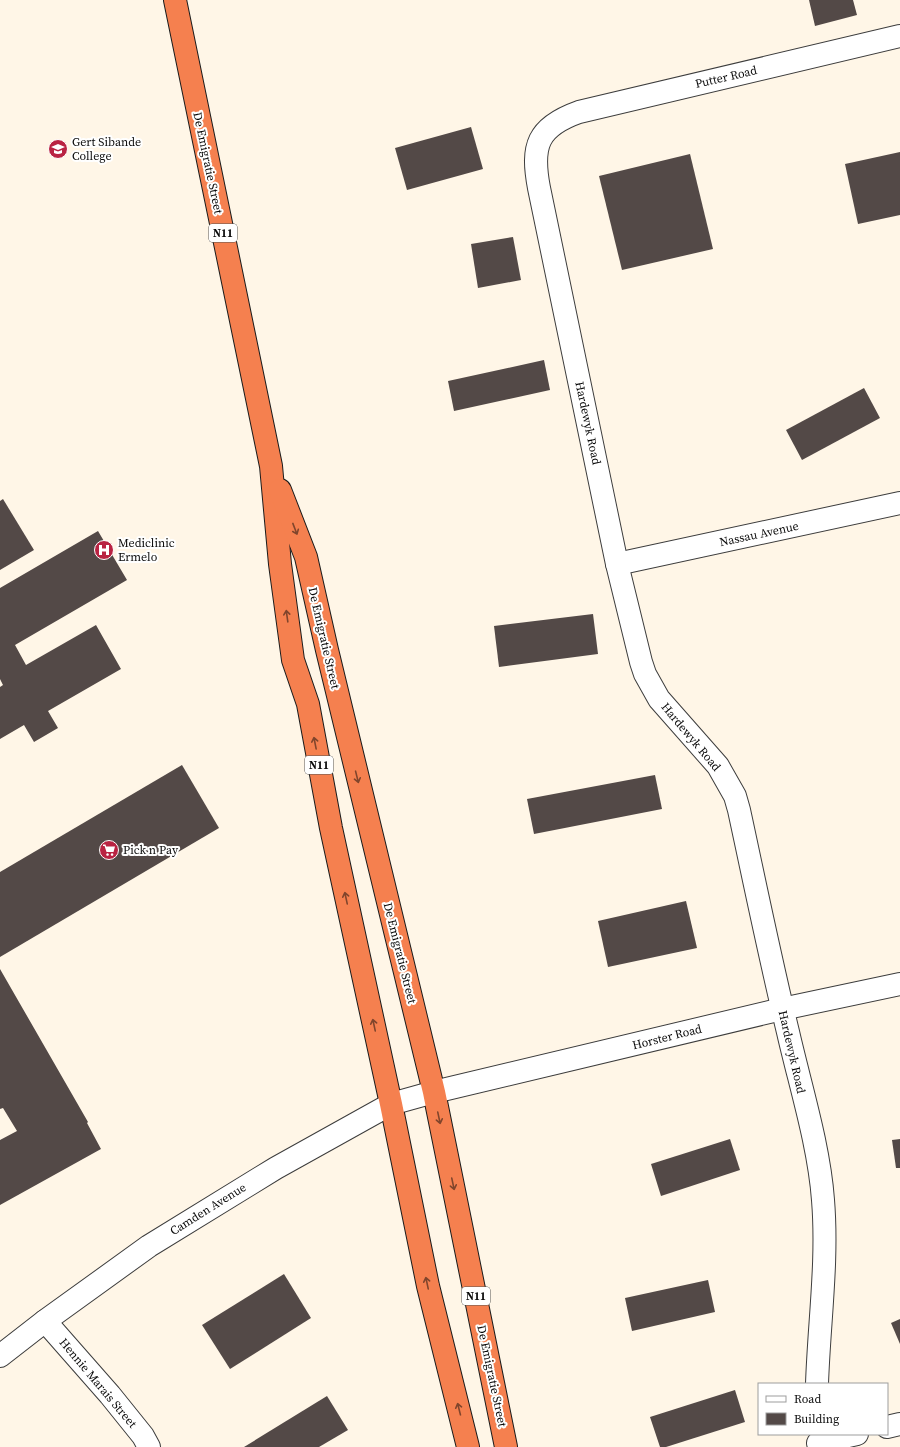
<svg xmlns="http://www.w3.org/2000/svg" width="900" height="1447" font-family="'Source Serif 4',serif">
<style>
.building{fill:#534947}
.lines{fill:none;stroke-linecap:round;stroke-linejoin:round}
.street-casing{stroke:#3d3d3d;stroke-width:24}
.highway-casing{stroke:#1b1b1b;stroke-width:24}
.street{stroke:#fff;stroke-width:22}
.highway{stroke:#f5804f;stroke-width:22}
.oneway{stroke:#80452c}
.labels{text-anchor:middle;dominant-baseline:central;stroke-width:4;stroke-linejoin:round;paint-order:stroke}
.shield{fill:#fff;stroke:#545454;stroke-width:1}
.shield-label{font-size:11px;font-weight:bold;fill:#0a0a0a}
.street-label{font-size:12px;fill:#0a0a0a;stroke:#fff}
.poi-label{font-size:12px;fill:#0a0a0a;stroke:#fff;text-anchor:start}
</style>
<rect width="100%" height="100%" fill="#fff6e7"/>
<g class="building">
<polygon points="809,0 853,0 857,15 815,26"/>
<polygon points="471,127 483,169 407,190 395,148"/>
<polygon points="900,152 900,215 858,224 845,164"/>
<polygon points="690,154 713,249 622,270 599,176"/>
<polygon points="513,237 521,280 478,288 471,244"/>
<polygon points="544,360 550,390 454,411 448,381"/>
<polygon points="864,388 880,418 802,460 786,430"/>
<polygon points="3,499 34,550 0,570 0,501"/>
<polygon points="98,531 127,580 15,645 26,665 96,625 121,669 48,711 58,728 34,742 24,725 0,739 0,687 3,685 0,679 0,588"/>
<polygon points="593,614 598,654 499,667 494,626"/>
<polygon points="182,765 219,828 0,957 0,872"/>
<polygon points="655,775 662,809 534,834 527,799"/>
<polygon points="686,901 697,948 608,967 598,921"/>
<polygon points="0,969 88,1122 87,1123 101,1149 0,1205 0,1140 17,1131 3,1108 0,1109"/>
<polygon points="730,1139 740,1170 661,1196 651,1164"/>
<polygon points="900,1139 900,1168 896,1168 892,1140"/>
<polygon points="284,1274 311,1318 230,1369 202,1325"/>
<polygon points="708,1280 715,1312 632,1331 625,1298"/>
<polygon points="900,1319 900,1344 891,1323"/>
<polygon points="735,1390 745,1422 666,1447 660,1447 650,1417"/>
<polygon points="327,1396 348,1430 319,1447 244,1447"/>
</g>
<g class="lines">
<defs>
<g id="street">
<polyline points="617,564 900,503"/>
<polyline points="45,1321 110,1395 143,1436 149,1447"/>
<polyline points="0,1356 45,1321 149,1246 276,1168 391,1104 434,1092 782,1009 900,984"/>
<path d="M 817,1384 C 819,1323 828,1261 823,1200 C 819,1145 800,1085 788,1032 C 770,958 755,884 739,810 L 735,796 L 718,766 L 659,699 L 645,674 L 641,662 L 617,564 L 539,188 C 531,146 537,127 579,112 L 900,36"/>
<polyline points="887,1427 900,1424"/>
<polyline points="818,1443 857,1434"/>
</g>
<g id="highway">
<polyline points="175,0 271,466 280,564 293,660 308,704 331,828 391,1104 428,1286 468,1447"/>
<polyline points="280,490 306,557 327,650 434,1092 506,1447"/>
</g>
</defs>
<use href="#street" class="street-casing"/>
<use href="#highway" class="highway-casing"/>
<use href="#street" class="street"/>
<use href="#highway" class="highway"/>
</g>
<defs><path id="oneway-shaft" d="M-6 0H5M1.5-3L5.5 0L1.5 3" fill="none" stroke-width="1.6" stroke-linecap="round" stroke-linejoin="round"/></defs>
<g class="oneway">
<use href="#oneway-shaft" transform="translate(295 529) rotate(69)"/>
<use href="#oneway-shaft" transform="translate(287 616) rotate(-98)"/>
<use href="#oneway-shaft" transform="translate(315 743) rotate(-101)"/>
<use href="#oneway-shaft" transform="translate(357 777) rotate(76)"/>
<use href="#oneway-shaft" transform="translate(346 898) rotate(-102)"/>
<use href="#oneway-shaft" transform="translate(374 1025) rotate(-102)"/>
<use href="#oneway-shaft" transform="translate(439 1118) rotate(78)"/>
<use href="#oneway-shaft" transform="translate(453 1184) rotate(78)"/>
<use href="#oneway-shaft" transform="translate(427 1283) rotate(-102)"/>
<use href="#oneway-shaft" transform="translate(459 1409) rotate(-104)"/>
</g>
<defs>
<symbol id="university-disc" viewBox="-11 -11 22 22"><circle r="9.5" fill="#b92342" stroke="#fff"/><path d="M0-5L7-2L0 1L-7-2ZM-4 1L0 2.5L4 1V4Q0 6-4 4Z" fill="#fff"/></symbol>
<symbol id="hospital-disc" viewBox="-11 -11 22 22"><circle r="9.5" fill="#b92342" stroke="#fff"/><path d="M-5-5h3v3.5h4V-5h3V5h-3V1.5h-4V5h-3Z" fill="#fff"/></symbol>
<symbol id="supermarket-disc" viewBox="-11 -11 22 22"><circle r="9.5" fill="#b92342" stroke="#fff"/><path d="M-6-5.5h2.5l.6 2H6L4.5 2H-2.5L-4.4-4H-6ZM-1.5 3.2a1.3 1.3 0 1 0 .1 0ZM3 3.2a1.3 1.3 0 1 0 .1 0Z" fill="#fff"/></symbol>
</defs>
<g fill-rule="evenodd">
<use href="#university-disc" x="47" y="138" width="22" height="22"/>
<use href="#hospital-disc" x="93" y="539" width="22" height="22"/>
<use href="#supermarket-disc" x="98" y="839" width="22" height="22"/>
</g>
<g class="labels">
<g class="shield">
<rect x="209" y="224" width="28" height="18" rx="3"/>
<rect x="305" y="756" width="28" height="18" rx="3"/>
<rect x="462" y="1287" width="28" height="18" rx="3"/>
</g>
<g class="shield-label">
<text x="223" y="233">N11</text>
<text x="319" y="765">N11</text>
<text x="476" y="1296">N11</text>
</g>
<g class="street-label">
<text transform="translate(726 77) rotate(-13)">Putter Road</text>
<text transform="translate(208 163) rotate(78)">De Emigratie Street</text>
<text transform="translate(588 423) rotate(78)">Hardewyk Road</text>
<text transform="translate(759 534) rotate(-12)">Nassau Avenue</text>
<text transform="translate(324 638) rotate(77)">De Emigratie Street</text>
<text transform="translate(691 737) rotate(50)">Hardewyk Road</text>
<text transform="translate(400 953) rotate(76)">De Emigratie Street</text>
<text transform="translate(667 1037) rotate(-14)">Horster Road</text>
<text transform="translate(792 1052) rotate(77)">Hardewyk Road</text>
<text transform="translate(208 1209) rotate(-32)">Camden Avenue</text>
<text transform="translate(492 1376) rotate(78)">De Emigratie Street</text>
<text transform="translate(98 1383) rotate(50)">Hennie Marais Street</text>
</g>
<g class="poi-label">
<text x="72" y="142">Gert Sibande<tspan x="72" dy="14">College</tspan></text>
<text x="118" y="543">Mediclinic<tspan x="118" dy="14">Ermelo</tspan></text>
<text x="123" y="850">Pick n Pay</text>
</g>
</g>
<rect x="758" y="1383" width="130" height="52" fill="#ffffff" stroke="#9d9d9d"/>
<rect x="766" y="1396" width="20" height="6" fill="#ffffff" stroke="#9d9d9d"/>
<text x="794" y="1403" font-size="12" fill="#0a0a0a">Road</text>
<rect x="766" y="1413" width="20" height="12" fill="#534947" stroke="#9d9d9d"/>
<text x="794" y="1423" font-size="12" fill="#0a0a0a">Building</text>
</svg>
